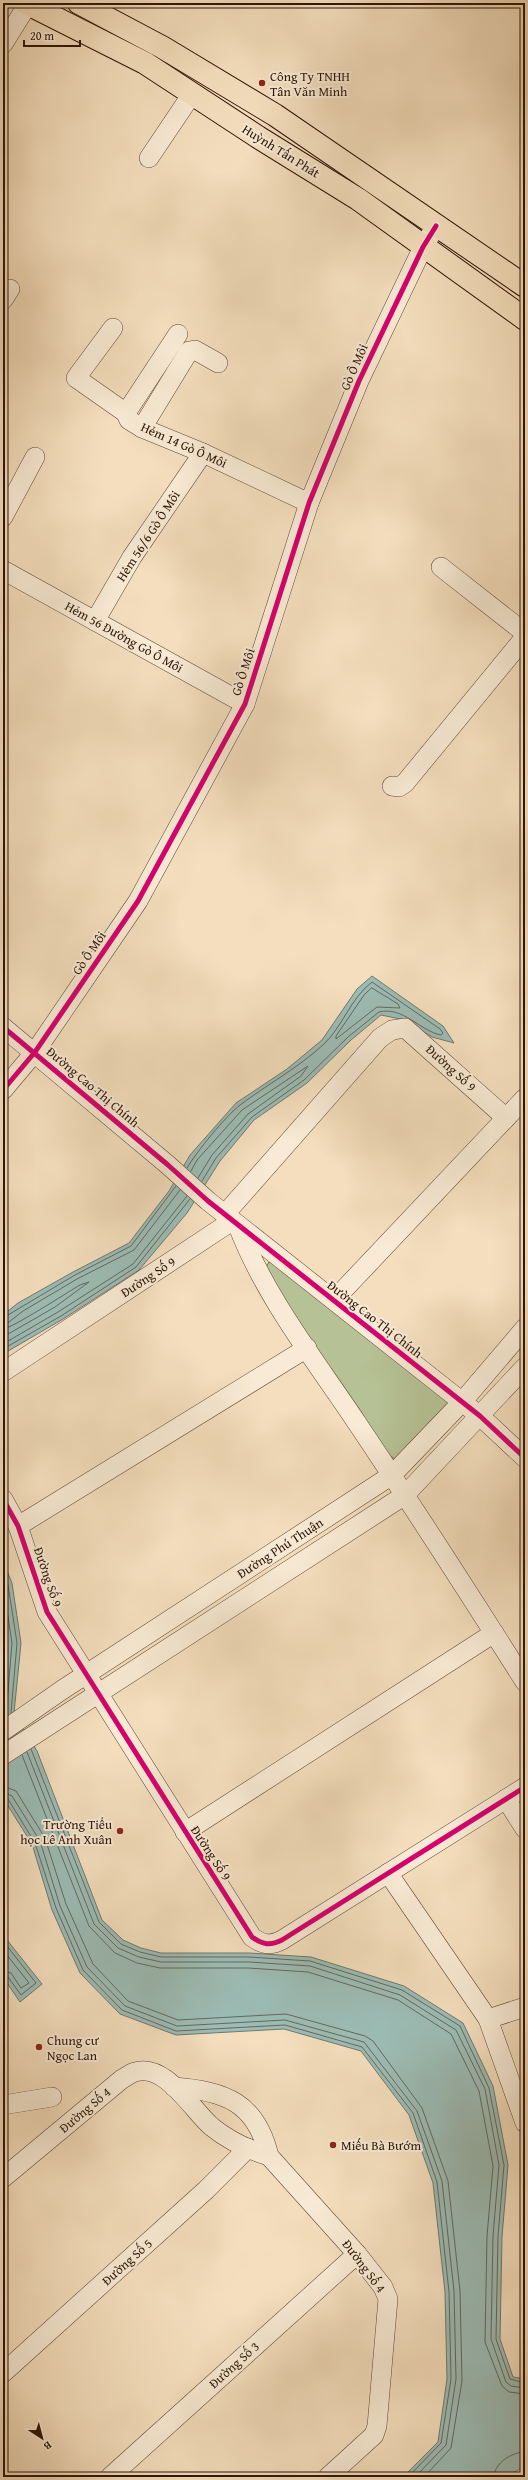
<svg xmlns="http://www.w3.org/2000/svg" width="528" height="2480" font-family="'Gentium Book Plus',serif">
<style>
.green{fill:#b6c295;stroke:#726b4e}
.water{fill:#9cbcb5;stroke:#70796f}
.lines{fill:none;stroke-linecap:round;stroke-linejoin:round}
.shore{stroke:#65685e;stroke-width:1}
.minor-casing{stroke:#604634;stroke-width:20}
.major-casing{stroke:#2e1407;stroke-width:24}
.minor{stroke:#f8ead4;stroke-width:19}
.major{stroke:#f4debd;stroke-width:22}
.cycleway-casing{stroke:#f8ead4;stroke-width:8}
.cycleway{stroke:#d6006c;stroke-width:5}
.poi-dot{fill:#8f2418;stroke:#f8ead4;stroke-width:1.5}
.labels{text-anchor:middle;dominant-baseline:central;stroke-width:4;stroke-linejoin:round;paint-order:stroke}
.poi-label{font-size:13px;fill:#2e1407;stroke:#f8ead4;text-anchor:start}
.street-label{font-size:13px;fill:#2e1407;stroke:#f8ead4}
</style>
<rect width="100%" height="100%" fill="#f4debd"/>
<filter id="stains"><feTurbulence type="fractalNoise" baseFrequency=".005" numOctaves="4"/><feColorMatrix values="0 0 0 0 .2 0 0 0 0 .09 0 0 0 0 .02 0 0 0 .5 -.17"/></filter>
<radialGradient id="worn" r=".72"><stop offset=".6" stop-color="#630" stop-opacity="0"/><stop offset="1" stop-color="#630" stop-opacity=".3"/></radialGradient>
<polygon class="green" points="269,1262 279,1265 444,1398 449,1405 397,1460 386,1454 279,1291 266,1267"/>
<g class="water">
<polygon points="372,976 443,1026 454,1043 432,1037 405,1020 381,1015 351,1040 307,1083 254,1120 220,1161 187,1213 139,1270 63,1319 3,1354 3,1315 18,1303 73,1272 129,1243 169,1191 190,1155 236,1103 287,1069 322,1040 357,989"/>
<polygon points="3,1561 12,1583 21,1643 14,1713 37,1751 102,1920 123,1940 141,1948 161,1953 249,1953 311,1957 404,1986 463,2023 493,2086 508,2165 502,2237 500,2339 513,2377 525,2379 525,2466 506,2477 403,2477 438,2442 447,2379 445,2292 433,2183 409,2115 361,2051 284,2029 176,2035 120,2014 80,1973 52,1910 32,1844 3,1798"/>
<polygon points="7,1940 42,1984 20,2002 3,1977 3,1942"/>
</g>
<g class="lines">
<g class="shore">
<polygon points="372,988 398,1004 400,1008 377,1007 336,1039 336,1036 364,995"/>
<path d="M 187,1168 C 197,1151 225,1117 240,1105 C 268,1084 298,1068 324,1044 C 343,1026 350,999 372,982 L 440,1029 L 443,1033 L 441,1035 C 420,1031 403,1006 379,1012 L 348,1037 L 304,1080 L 252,1117 L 216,1158 L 202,1181"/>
<polyline points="191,1171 197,1160 242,1110 308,1066 301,1076 248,1114 212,1155 198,1178"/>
<polyline points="3,1318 75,1275 131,1246 176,1186"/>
<polyline points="3,1323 9,1322 23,1311 77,1279 134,1250 180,1190"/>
<path d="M 3,1329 C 11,1329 68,1292 80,1285 L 89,1282 L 55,1307 L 3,1337"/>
<polyline points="3,1344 58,1312 133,1264 187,1196"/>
<polyline points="3,1349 61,1316 136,1267 190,1199"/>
<polyline points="3,1571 8,1585 17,1643 11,1713"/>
<polyline points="3,1584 12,1643 6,1716"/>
<polyline points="3,1622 6,1643 3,1676"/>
<polyline points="31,1749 99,1922 121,1944 140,1952 161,1957 249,1957 310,1961 402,1990 460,2026 489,2088 504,2165 498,2236 496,2339 510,2379 525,2383"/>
<polyline points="27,1752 94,1924 118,1948 139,1957 161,1962 249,1962 310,1966 400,1995 456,2030 485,2089 499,2165 493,2236 491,2339 506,2382 511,2386 525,2388"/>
<polyline points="22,1755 89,1926 115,1953 137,1963 160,1968 248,1968 308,1972 398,2000 451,2034 479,2091 493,2166 487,2236 485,2342 502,2386 509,2392 525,2394"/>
<polyline points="3,1786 16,1791 45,1838 66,1904 93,1964 128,2001 178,2020 286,2014 365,2036 373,2041 422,2108 448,2181 460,2291 462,2381 451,2448 424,2477"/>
<polyline points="3,1792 12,1796 40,1841 60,1906 87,1967 125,2006 177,2026 285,2020 364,2042 417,2111 442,2181 454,2291 456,2379 446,2445 415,2477"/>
<polyline points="3,1797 8,1799 35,1843 56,1908 83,1970 122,2010 176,2031 285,2025 362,2047 413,2113 437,2182 449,2292 451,2379 441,2443 408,2477"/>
<polyline points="3,1945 7,1946 36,1983 21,1995 8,1977 3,1976"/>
<polyline points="3,1950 29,1983 21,1988 11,1973 3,1971"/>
<path d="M 494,2477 C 494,2463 512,2452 525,2452"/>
</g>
<defs>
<g id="minor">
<polyline points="3,44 28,4"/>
<polyline points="149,158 192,94"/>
<polyline points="3,300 10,289"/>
<polyline points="113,328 76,378 126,413"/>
<polyline points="178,334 126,413 129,420 142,428 203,453 309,503"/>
<polyline points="142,428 189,351 195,350 218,363"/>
<polyline points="3,517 35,457"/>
<polyline points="441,567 525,633"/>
<polyline points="3,570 245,704"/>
<polyline points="95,621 132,557 203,453"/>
<polyline points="392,786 399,787 405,783 525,637"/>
<polyline points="3,1027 168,1165 208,1201 480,1416 525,1458"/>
<polyline points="3,1090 35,1052 138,901 245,704 309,503 359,381 423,247 436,226"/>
<polyline points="506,1118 525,1098"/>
<polyline points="225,1214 380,1038 392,1030 405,1028 506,1118 334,1300"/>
<path d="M 238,1226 C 265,1297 315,1360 357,1423 C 414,1508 470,1595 525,1682"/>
<polyline points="3,1372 232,1221"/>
<path d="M 3,1499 L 18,1526 L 47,1612 L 252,1937 C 263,1945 270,1946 282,1940 L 525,1787"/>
<polyline points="18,1526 307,1348"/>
<polyline points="3,1731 62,1690 392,1475 462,1402 525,1328"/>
<polyline points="3,1755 405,1495 525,1367"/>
<polyline points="506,1799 525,1829"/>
<polyline points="185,1832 494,1633"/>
<polyline points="388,1873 488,2019 525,2123"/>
<polyline points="488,2019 525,2007"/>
<path d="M 174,2087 C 225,2091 256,2102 269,2156 L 357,2254 L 383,2287 L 388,2299 L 377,2426 L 374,2435 L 328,2477"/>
<polyline points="3,2105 52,2097"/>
<path d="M 3,2178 L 122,2079 C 126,2077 131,2073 135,2072 C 165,2062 192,2110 212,2127 C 228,2140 249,2150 269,2156"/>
<polyline points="3,2373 206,2190 248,2148"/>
<polyline points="110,2477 357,2254"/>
</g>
<g id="major">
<polyline points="26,3 145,63 258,137 358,199 525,319"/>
<polyline points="79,3 162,47 275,115 525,286"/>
</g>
</defs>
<use href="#minor" class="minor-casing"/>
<use href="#major" class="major-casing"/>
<use href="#minor" class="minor"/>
<use href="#major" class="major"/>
<defs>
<g id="cycleway">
<polyline points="3,1027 168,1165 208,1201 480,1416 525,1458"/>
<polyline points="3,1090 35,1052 138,901 245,704 309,503 359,381 423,247 436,226"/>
<path d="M 3,1499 L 18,1526 L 47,1612 L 252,1937 C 263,1945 270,1946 282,1940 L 525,1787"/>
</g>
</defs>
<use href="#cycleway" class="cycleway-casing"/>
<use href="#cycleway" class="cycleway"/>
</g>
<g class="poi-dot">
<circle cx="262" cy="83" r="4"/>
<circle cx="120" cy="1831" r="4"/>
<circle cx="39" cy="2047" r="4"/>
<circle cx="333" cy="2145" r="4"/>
</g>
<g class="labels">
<g class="poi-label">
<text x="270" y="76">Công Ty TNHH<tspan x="270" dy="15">Tân Văn Minh</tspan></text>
<text x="112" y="1824" text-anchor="end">Trường Tiểu<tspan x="112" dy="15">học Lê Anh Xuân</tspan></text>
<text x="47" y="2040">Chung cư<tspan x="47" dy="15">Ngọc Lan</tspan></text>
<text x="341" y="2145">Miếu Bà Bướm</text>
</g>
<g class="street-label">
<text transform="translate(281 151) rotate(32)">Huỳnh Tấn Phát</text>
<text transform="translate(354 367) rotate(-66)">Gò Ô Môi</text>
<text transform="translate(184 445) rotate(24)">Hẻm 14 Gò Ô Môi</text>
<text transform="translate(148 536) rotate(-57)">Hẻm 56/6 Gò Ô Môi</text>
<text transform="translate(124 637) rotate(29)">Hẻm 56 Đường Gò Ô Môi</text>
<text transform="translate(243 672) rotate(-72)">Gò Ô Môi</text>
<text transform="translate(89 953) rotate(-56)">Gò Ô Môi</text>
<text transform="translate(451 1068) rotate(42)">Đường Số 9</text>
<text transform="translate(93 1087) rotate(40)">Đường Cao Thị Chính</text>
<text transform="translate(148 1277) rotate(-33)">Đường Số 9</text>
<text transform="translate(375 1319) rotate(38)">Đường Cao Thị Chính</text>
<text transform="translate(280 1548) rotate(-33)">Đường Phú Thuận</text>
<text transform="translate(48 1577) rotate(71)">Đường Số 9</text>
<text transform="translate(211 1853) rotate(57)">Đường Số 9</text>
<text transform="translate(85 2110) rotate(-40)">Đường Số 4</text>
<text transform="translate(127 2262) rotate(-42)">Đường Số 5</text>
<text transform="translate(364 2266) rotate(53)">Đường Số 4</text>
<text transform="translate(234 2365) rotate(-42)">Đường Số 3</text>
</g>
</g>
<rect width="528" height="2480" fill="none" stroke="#f4debd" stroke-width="16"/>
<rect x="4" y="4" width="520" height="2472" fill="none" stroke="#2e1407" stroke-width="2"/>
<rect x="8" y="8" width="512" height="2464" fill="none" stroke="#2e1407"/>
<g transform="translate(42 2438) rotate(144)" stroke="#f8ead4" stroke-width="3" paint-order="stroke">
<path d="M0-3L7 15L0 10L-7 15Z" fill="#2e1407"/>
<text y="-6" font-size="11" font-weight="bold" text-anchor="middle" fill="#2e1407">B</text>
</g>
<path d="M24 40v6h56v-6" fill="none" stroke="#2e1407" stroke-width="2"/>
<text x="30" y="40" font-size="12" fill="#2e1407" stroke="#f8ead4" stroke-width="3" paint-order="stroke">20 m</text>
<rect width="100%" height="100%" filter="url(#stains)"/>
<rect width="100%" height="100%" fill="url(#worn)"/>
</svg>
